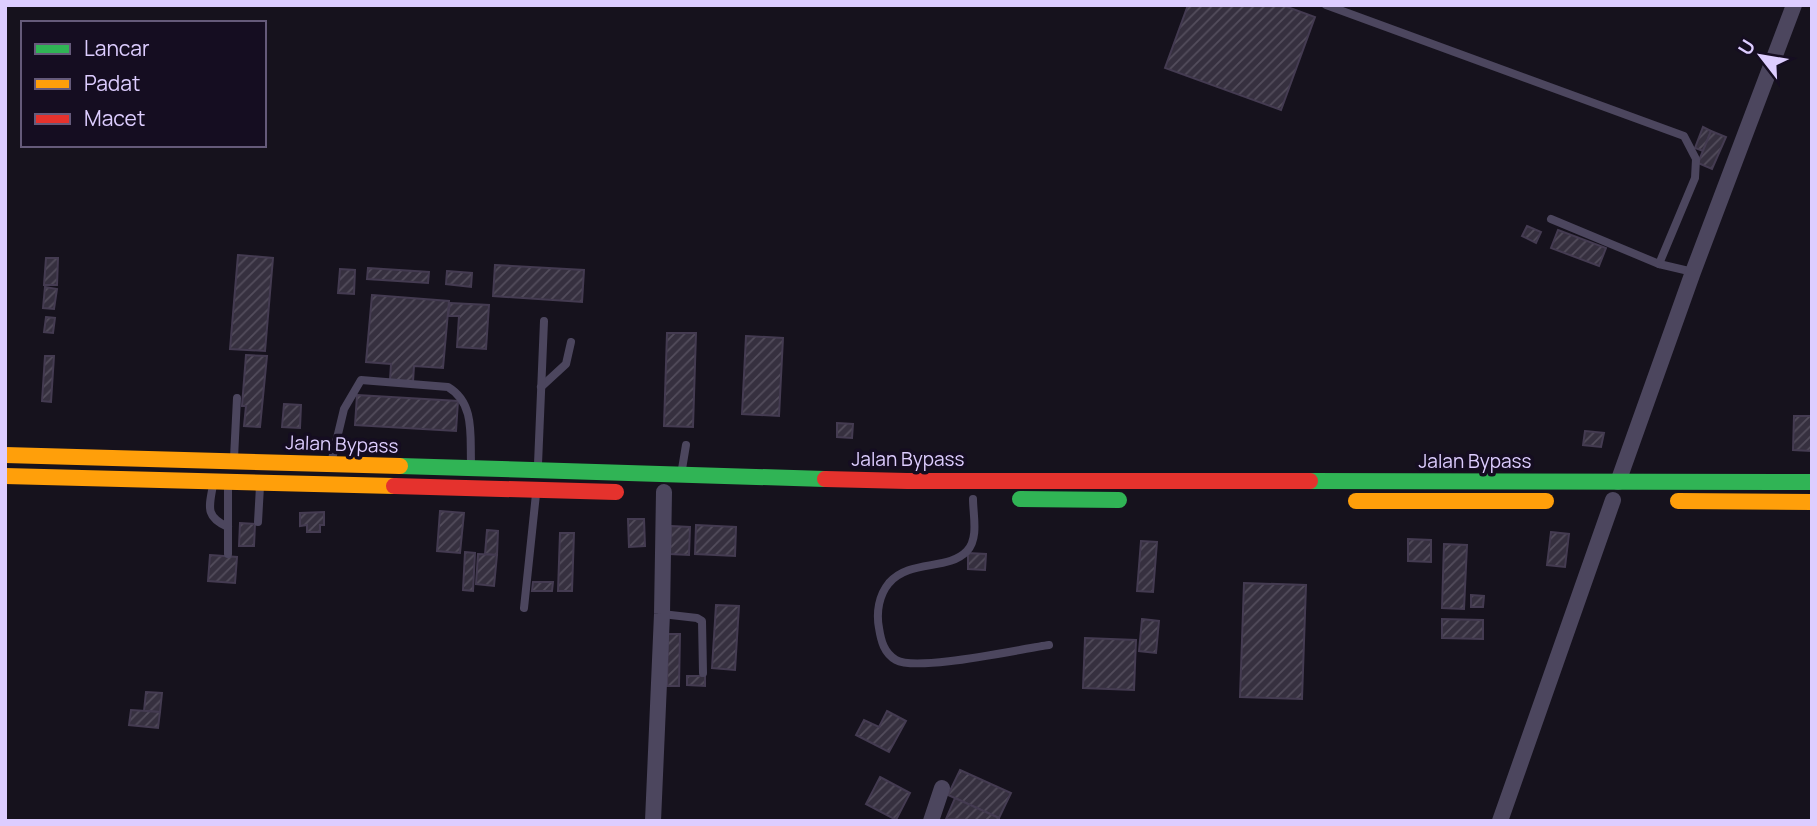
<svg xmlns="http://www.w3.org/2000/svg" width="1817" height="826" font-family="Manrope,sans-serif">
<style>
.building{fill:url(#building-hatch);stroke:#443b51;stroke-width:2}
.lines{fill:none;stroke-linecap:round;stroke-linejoin:round}
.lane{stroke:#4c465e;stroke-width:8}
.street{stroke:#4c465e;stroke-width:16}
.fast{stroke:#30b455;stroke-width:16}
.slow{stroke:#ff9f0a;stroke-width:16}
.jam{stroke:#e5322d;stroke-width:16}
.labels{text-anchor:middle;dominant-baseline:central;stroke-width:7;stroke-linejoin:round;paint-order:stroke}
.street-label{font-size:19px;fill:#ddcdff;stroke:#150d21}
</style>
<defs>
<pattern id="building-hatch" width="6" height="6" patternUnits="userSpaceOnUse" patternTransform="scale(1.75)"><rect width="6" height="6" fill="#36303f"/><path d="M-1 1l2-2M0 6l6-6M5 7l2-2" fill="none" stroke="#534d5c"/></pattern>
</defs>
<rect width="100%" height="100%" fill="#16121d"/>
<g class="building">
<polygon points="1188,5 1282,5 1315,17 1281,110 1165,68"/>
<polygon points="1703,127 1711,131 1703,151 1695,148"/>
<polygon points="1711,131 1726,137 1712,169 1698,163"/>
<polygon points="1527,226 1541,232 1536,243 1522,236"/>
<polygon points="1558,230 1606,248 1599,266 1551,248"/>
<polygon points="238,255 273,258 265,351 230,349"/>
<polygon points="46,258 58,258 57,285 44,285"/>
<polygon points="495,265 584,270 582,302 493,296"/>
<polygon points="368,268 429,272 428,283 367,279"/>
<polygon points="340,269 355,270 354,294 338,293"/>
<polygon points="447,271 472,273 471,287 446,284"/>
<polygon points="45,287 57,289 54,309 43,308"/>
<polygon points="372,295 449,301 443,368 414,366 413,382 390,380 391,364 366,362"/>
<polygon points="450,303 489,305 486,349 457,347 459,316 448,316"/>
<polygon points="46,317 55,318 53,333 44,332"/>
<polygon points="667,333 696,333 693,427 664,426"/>
<polygon points="746,336 783,338 779,416 742,414"/>
<polygon points="246,355 267,356 260,427 244,426 246,406 242,406"/>
<polygon points="45,356 54,356 51,402 42,401"/>
<polygon points="357,395 458,401 456,431 355,425"/>
<polygon points="284,404 301,405 300,428 282,427"/>
<polygon points="1794,416 1812,416 1811,451 1793,450"/>
<polygon points="837,423 853,424 852,438 837,437"/>
<polygon points="1585,431 1604,433 1601,447 1583,445"/>
<polygon points="440,511 464,513 460,553 437,551"/>
<polygon points="324,512 324,525 320,525 320,532 307,532 307,525 300,526 300,513"/>
<polygon points="628,519 644,519 645,546 629,547"/>
<polygon points="240,523 255,524 254,546 239,546"/>
<polygon points="696,525 736,527 735,556 695,554"/>
<polygon points="671,526 690,527 689,555 670,554"/>
<polygon points="487,530 498,531 497,555 485,554"/>
<polygon points="1551,532 1569,534 1565,567 1547,565"/>
<polygon points="560,533 574,533 572,591 558,591"/>
<polygon points="1408,539 1431,540 1431,562 1408,561"/>
<polygon points="1141,541 1157,542 1153,592 1137,591"/>
<polygon points="1444,544 1467,545 1464,609 1442,608"/>
<polygon points="465,552 475,553 473,591 463,590"/>
<polygon points="968,553 986,554 985,570 968,569"/>
<polygon points="478,554 497,555 494,586 476,584"/>
<polygon points="210,555 237,557 235,583 208,581"/>
<polygon points="533,582 553,582 552,591 532,591"/>
<polygon points="1244,583 1306,585 1302,699 1240,697"/>
<polygon points="1471,595 1484,596 1483,607 1471,607"/>
<polygon points="716,605 739,606 735,670 712,668"/>
<polygon points="1142,619 1159,621 1156,653 1139,651"/>
<polygon points="1442,619 1483,620 1483,639 1442,638"/>
<polygon points="668,634 680,634 679,686 667,686"/>
<polygon points="1085,638 1136,640 1134,690 1083,688"/>
<polygon points="687,676 705,676 705,686 687,685"/>
<polygon points="146,692 162,693 160,712 144,711"/>
<polygon points="131,710 160,712 158,728 129,725"/>
<polygon points="887,711 906,721 889,752 856,735 864,720 879,727"/>
<polygon points="960,770 1011,793 999,818 948,795"/>
<polygon points="880,777 910,793 896,820 866,804"/>
<polygon points="955,798 999,818 998,821 946,819"/>
</g>
<g class="lines">
<g class="lane">
<polyline points="1326,5 1684,136 1696,159 1695,178 1659,264"/>
<polyline points="1551,219 1659,264 1693,272"/>
<polyline points="541,387 566,364 571,342"/>
<polyline points="234,458 237,398"/>
<path d="M 332,459 L 344,409 L 361,380 L 448,387 C 475,403 470,435 471,462"/>
<polyline points="538,464 544,321"/>
<polyline points="682,469 686,445"/>
<path d="M 213,485 C 209,507 205,517 228,527"/>
<path d="M 973,499 C 973,515 979,538 967,551 C 948,571 910,559 889,583 C 879,595 876,612 879,628 C 881,641 884,653 896,660 C 917,672 1020,649 1049,645"/>
<polyline points="258,522 260,486"/>
<polyline points="228,554 228,485"/>
<polyline points="524,608 536,494"/>
<polyline points="662,614 697,618 702,621 703,673"/>
</g>
<g class="street">
<polyline points="1618,482 1693,272 1794,5"/>
<polyline points="653,821 662,614 664,492"/>
<polyline points="931,821 942,788"/>
<polyline points="1500,821 1613,500"/>
</g>
<g class="fast">
<polyline points="400,466 825,479"/>
<polyline points="1310,481 1812,482"/>
<polyline points="1020,499 1119,500"/>
</g>
<g class="slow">
<polyline points="5,455 400,466"/>
<polyline points="5,476 394,486"/>
<polyline points="1356,501 1546,501"/>
<polyline points="1678,501 1812,502"/>
</g>
<g class="jam">
<polyline points="825,479 907,481 1310,481"/>
<polyline points="394,486 616,492"/>
</g>
</g>
<g class="labels">
<g class="street-label">
<text transform="translate(342 444) rotate(2)">Jalan Bypass</text>
<text x="908" y="459">Jalan Bypass</text>
<text x="1475" y="461">Jalan Bypass</text>
</g>
</g>
<rect width="1817" height="826" fill="none" stroke="#ddcdff" stroke-width="14"/>
<rect x="21" y="21" width="245" height="126" fill="#150d21" stroke="#655a7a" stroke-width="2"/>
<rect x="35" y="44" width="35" height="10" fill="#30b455" stroke="#655a7a" stroke-width="2"/>
<text x="84" y="56" font-size="21" fill="#ddcdff">Lancar</text>
<rect x="35" y="79" width="35" height="10" fill="#ff9f0a" stroke="#655a7a" stroke-width="2"/>
<text x="84" y="91" font-size="21" fill="#ddcdff">Padat</text>
<rect x="35" y="114" width="35" height="10" fill="#e5322d" stroke="#655a7a" stroke-width="2"/>
<text x="84" y="126" font-size="21" fill="#ddcdff">Macet</text>
<g transform="translate(1761 56) rotate(301)" stroke="#150d21" stroke-width="5" paint-order="stroke">
<path d="M0-5L12 26L0 18L-12 26Z" fill="#ddcdff"/>
<text y="-10" font-size="19" font-weight="bold" text-anchor="middle" fill="#ddcdff">U</text>
</g>
</svg>
